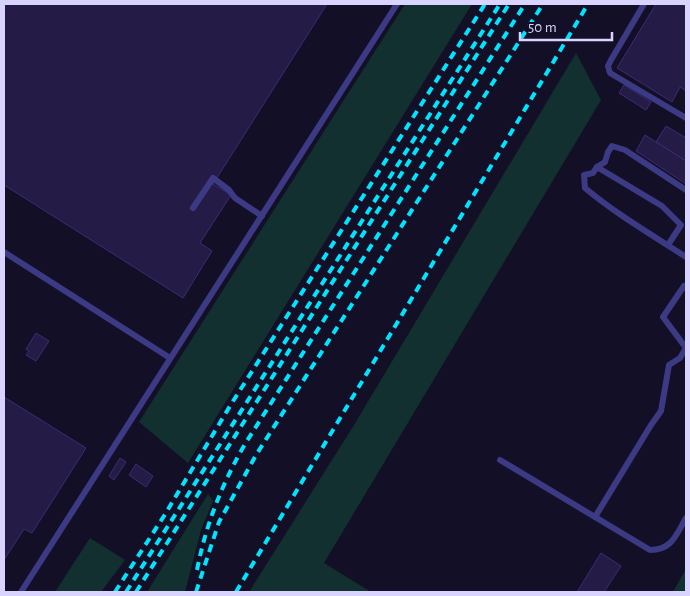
<svg xmlns="http://www.w3.org/2000/svg" width="690" height="596" font-family="'Alegreya Sans',sans-serif">
<style>
.green{fill:#12302f}
.building{fill:#241b47;stroke:#3b2d73}
.lines{fill:none;stroke-linecap:round;stroke-linejoin:round}
.service{stroke:#3d3a85;stroke-width:6}
.rail{stroke:#00e5ff;stroke-width:4;stroke-dasharray:8 6;stroke-linecap:butt}
</style>
<rect width="100%" height="100%" fill="#130f26"/>
<g class="green">
<polygon points="405,4 472,4 188,463 139,422"/>
<polygon points="576,53 601,100 324,563 371,592 249,592 354,425"/>
<polygon points="208,494 213,501 201,530 185,592 147,592"/>
<polygon points="90,538 125,560 101,592 55,592"/>
<polygon points="686,569 686,592 672,592 674,590"/>
</g>
<g class="building">
<polygon points="4,4 327,4 213,184 231,195 200,243 212,251 183,298 4,185"/>
<polygon points="656,4 686,4 686,91 680,87 672,102 617,68"/>
<polygon points="624,85 651,102 646,110 619,93"/>
<polygon points="666,126 686,138 686,161 656,142"/>
<polygon points="645,135 686,161 686,184 636,151"/>
<polygon points="36,333 49,341 36,361 26,355 29,351 26,349"/>
<polygon points="4,397 86,448 32,533 24,529 4,560"/>
<polygon points="120,458 126,462 114,480 109,476"/>
<polygon points="136,464 153,476 146,487 129,475"/>
<polygon points="601,553 621,566 604,592 577,592"/>
</g>
<g class="lines">
<g class="service">
<polyline points="644,4 611,60 608,66 610,73 686,118"/>
<polyline points="597,167 605,162 608,152 612,146 625,150 686,190"/>
<polyline points="193,208 213,178 229,190 235,198 262,216"/>
<path d="M 668,245 L 681,225 L 662,206 L 597,167 L 593,173 L 584,175 L 585,188 C 616,214 652,235 686,257"/>
<polyline points="4,252 170,358"/>
<path d="M 500,460 L 650,550 C 672,550 676,535 686,518"/>
<polyline points="595,517 651,425 661,411 669,365 680,358 686,348 663,317 684,286"/>
<polyline points="21,592 397,4"/>
</g>
<g class="rail">
<path d="M 197,570 C 206,524 222,484 245,444 L 525,4"/>
<polyline points="115,592 164,516 230,406 485,4"/>
<polyline points="126,592 500,4"/>
<polyline points="136,592 509,4"/>
<polyline points="196,592 219,522 256,455 543,4"/>
<polyline points="236,592 588,4"/>
</g>
</g>
<rect width="690" height="596" fill="none" stroke="#d9d4ff" stroke-width="10"/>
<path d="M520 32v8h92v-8" fill="none" stroke="#d9d4ff" stroke-width="2.5"/>
<text x="528" y="32" font-size="15" fill="#d9d4ff" stroke="#130f26" stroke-width="4" paint-order="stroke">50 m</text>
</svg>
